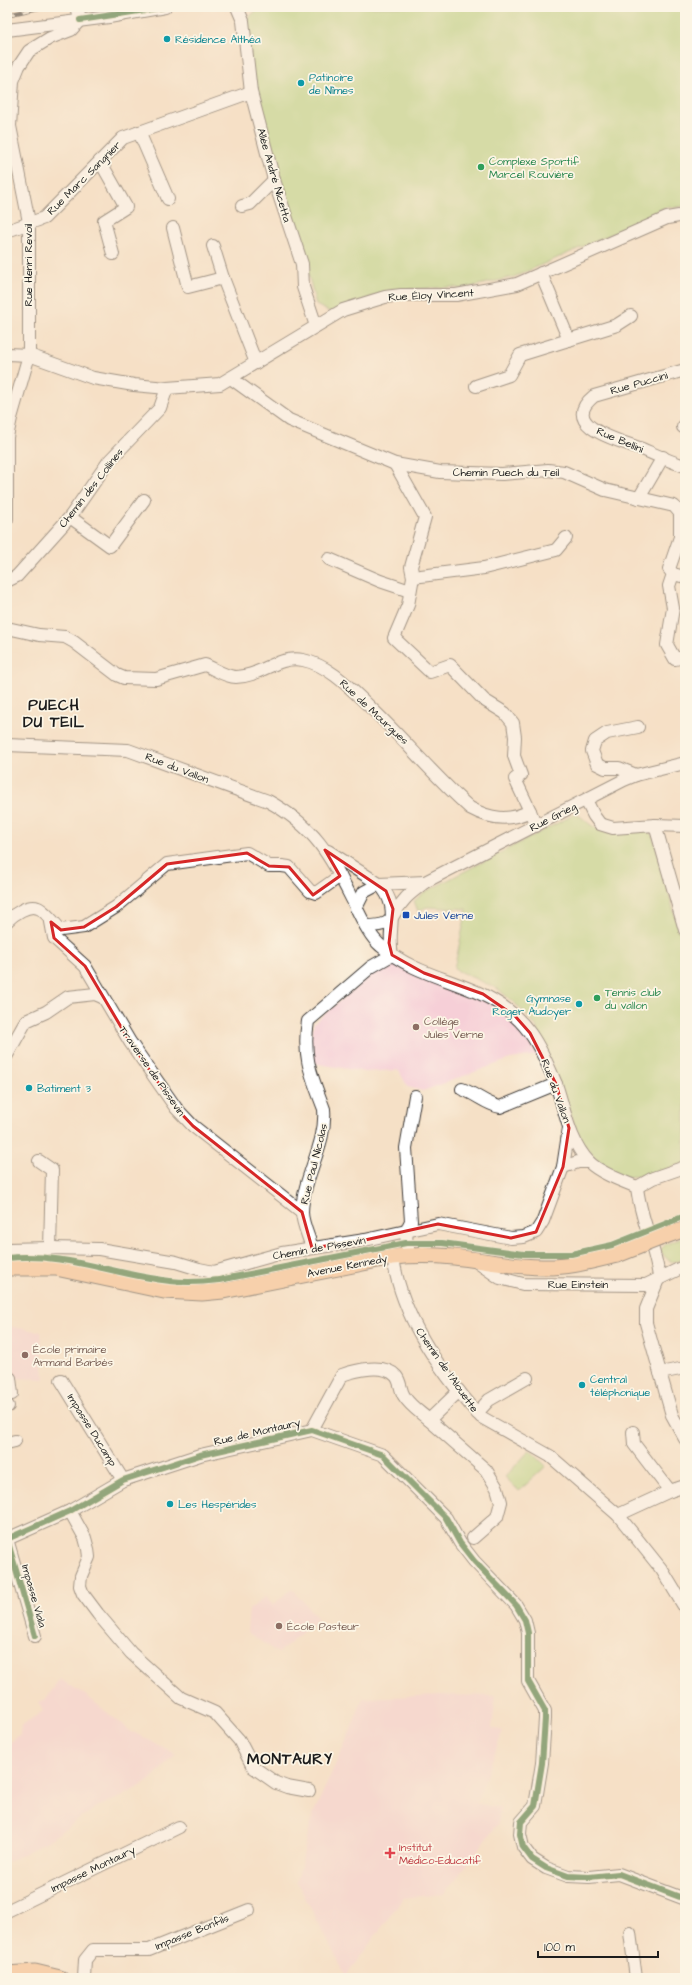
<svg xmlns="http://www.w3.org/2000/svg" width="692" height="1985" font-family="'Architects Daughter',sans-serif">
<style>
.built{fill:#f6cfd7}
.green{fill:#afd67f;stroke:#66794e}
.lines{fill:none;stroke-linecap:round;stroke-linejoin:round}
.minor-casing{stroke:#3d3936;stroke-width:14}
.major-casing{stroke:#3d3936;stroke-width:17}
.minor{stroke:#fff;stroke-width:12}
.major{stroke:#f8bd89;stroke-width:15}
.rail-casing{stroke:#1c1c1c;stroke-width:4}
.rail{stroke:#fcf5e5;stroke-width:2.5;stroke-dasharray:8;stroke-linecap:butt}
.major-bridge-casing{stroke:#3d3936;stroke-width:17;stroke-linecap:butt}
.major-bridge{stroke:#f8bd89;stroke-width:15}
.cycleway-casing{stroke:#fcf5e5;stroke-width:8}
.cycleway{stroke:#1b5e20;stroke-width:6}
.marked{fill:none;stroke:#d62828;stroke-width:3;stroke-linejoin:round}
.culture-dot{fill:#0f9aa8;stroke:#fcf5e5;stroke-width:1.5}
.leisure-dot{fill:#2e9e5b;stroke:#fcf5e5;stroke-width:1.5}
.transit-dot{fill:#1a4fb4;stroke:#fcf5e5;stroke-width:1.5}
.education-dot{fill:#8d6e63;stroke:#fcf5e5;stroke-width:1.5}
.health-dot{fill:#e0444e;stroke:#fcf5e5;stroke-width:1.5}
.labels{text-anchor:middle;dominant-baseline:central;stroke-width:3.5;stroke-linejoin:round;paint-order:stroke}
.culture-label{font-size:11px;fill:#0d838f;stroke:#fcf5e5;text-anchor:start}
.leisure-label{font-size:11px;fill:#27864d;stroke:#fcf5e5;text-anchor:start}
.street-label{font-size:11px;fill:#1c1c1c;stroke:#fcf5e5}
.transit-label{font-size:11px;fill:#164399;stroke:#fcf5e5;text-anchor:start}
.education-label{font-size:11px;fill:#785e54;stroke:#fcf5e5;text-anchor:start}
.health-label{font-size:11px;fill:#be3a42;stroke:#fcf5e5;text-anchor:start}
.district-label{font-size:15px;font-weight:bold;letter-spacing:1px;fill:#1c1c1c;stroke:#fcf5e5}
</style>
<rect width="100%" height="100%" fill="#fcf5e5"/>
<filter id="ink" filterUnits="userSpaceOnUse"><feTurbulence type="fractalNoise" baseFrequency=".025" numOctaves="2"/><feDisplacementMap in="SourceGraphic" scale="8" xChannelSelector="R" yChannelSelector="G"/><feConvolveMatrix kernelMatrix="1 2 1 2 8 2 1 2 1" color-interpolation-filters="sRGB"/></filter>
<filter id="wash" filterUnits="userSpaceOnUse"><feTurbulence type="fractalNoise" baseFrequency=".012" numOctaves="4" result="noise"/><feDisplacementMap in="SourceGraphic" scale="16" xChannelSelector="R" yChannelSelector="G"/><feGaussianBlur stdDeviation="0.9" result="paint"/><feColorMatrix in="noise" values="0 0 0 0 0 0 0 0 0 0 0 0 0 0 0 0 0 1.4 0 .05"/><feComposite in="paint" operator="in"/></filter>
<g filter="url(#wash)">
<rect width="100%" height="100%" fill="#f5e0c6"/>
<g class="built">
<polygon points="395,965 415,974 460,989 499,1008 527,1036 537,1055 510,1059 423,1091 408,1087 399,1071 396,1070 365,1072 313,1063 310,1042 314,1023 376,970 383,966"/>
<polygon points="7,1326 41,1332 44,1379 7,1378"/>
<polygon points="292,1588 318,1619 278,1653 247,1632 249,1610 266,1596 273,1605"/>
<polygon points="60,1679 84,1694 129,1730 176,1754 149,1781 121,1797 97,1807 46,1842 7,1862 7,1745 20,1734 21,1726 43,1711 38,1702 45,1700"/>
<polygon points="443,1695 496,1696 492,1728 503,1731 476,1803 500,1808 498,1824 444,1894 403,1898 346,1976 297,1882 313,1814 350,1732 363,1698"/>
</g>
<g class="green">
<path d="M 260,7 L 685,7 L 685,206 L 672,208 L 670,206 L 658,210 L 648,218 L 514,277 L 461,289 L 453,287 L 391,290 L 330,312 L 316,305 C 309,278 303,250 295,223 C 275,156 247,90 246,20 Z"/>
<path d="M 575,814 C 584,817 587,824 596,828 C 610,836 630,831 646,829 L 653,836 L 685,952 L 685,1163 L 647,1175 L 626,1177 L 611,1171 L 596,1159 L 581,1141 L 536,1026 L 519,1007 L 498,989 L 454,969 L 467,909 L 427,907 L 418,911 L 414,901 L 423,893 Z"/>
<path d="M 685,1237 L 685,1259 C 671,1264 668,1262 660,1250 L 666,1244 Z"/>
<polygon points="530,1450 546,1466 519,1491 505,1477"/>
</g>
</g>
<g filter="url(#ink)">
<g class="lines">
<defs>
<g id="minor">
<polyline points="77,7 80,20"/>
<polyline points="237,7 243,21 251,92 274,180 302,264 303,287 316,326"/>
<polyline points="7,30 109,17 165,7"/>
<polyline points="139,132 168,199"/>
<polyline points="100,161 126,207 104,221 113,254"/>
<polyline points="242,206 250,204 274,180"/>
<polyline points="173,228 188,287 223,278"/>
<polyline points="7,231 44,218 123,138 251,92"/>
<polyline points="213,246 223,278 256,363"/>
<polyline points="541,273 569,340"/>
<polyline points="7,354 29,355 93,378 134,385 167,388 220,384 343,310 385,297 401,295 456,295 517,284 667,218 685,215"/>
<path d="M 685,370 L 594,396 C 557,426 621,441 642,449 C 656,455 671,462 685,466"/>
<polyline points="232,379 289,420 395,464 440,472 502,474 548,470 564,472 605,490 674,506 680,513 680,537 669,569 673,574 669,586 673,608 667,645 675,659 685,657"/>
<polyline points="476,386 509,375 520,355 617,325 631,316"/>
<polyline points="683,427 685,425"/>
<polyline points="395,464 425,517 411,567 413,577 408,605 394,638 430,672 450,665 484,700 505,713 513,723 515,737 514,756 521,775 515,779 530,811"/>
<polyline points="639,498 663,457"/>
<polyline points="70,517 110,546 144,500"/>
<polyline points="7,519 7,437 11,418 29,355 29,222 10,126 13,81 19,66 29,51 50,38 71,30 80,20"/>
<polyline points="329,559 380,581 410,591"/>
<polyline points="673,574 685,577"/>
<polyline points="413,577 484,568 556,550 566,538"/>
<polyline points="7,581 17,576 70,517 109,461 160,408 167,388"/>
<path d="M 7,628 L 39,635 L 65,637 L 74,642 L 117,675 L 124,678 L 156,679 L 205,665 C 215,669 225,677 236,677 C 260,677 277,655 303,660 C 329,665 351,689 369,706 C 404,739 434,776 470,808 C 490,819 509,822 530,811 L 536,826"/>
<path d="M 7,745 L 128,750 L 268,801 C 317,828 330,856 354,903 C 361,917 369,936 381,946 C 428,987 491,979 530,1033 C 541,1048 549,1067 556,1084 C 565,1110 569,1141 589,1162 C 600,1173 622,1181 637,1187"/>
<polyline points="636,775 619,768 605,768 597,764 592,751 595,741 607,733 638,727"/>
<polyline points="586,800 594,816 600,824 613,828 655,825 685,826"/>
<polyline points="655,825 685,930"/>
<path d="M 328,851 L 379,884 C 402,908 386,927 392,955"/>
<polyline points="356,908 364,892 379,884 425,882"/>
<path d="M 7,921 C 14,914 28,904 38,908 C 43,909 56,925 61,930 L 84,927 L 116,907 L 167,864 L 225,856 L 247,853 L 269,866 L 282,866 L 289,867 L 310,891 L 316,893 L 340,876"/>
<polyline points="51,922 54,938 85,966 130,1042 176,1108 193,1126 302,1212"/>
<path d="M 366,926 C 397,926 388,917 405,899 C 410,893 418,888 425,882 L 624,780 L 636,775 L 685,763"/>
<polyline points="7,1055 26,1021 46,1012 68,997 95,994 102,997"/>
<path d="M 462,1089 C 476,1094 486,1104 500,1107 L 556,1084"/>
<polyline points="39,1161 52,1170 50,1248"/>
<polyline points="563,1167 578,1162 589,1162"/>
<path d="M 637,1187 C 640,1218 655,1246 659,1277"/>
<polyline points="637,1187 653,1178 685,1167"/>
<path d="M 312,1248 C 309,1237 302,1223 302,1212 C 303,1176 327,1145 324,1109 C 312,1077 302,1057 308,1021 L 371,967 L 392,955"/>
<polyline points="7,1249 50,1248 99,1249 176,1262 199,1269 214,1272 282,1253 365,1240 438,1224 511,1238 524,1237 536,1232 543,1221 563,1167 569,1128"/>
<path d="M 410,1256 C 406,1242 404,1233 411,1221 L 406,1148 L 415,1096"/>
<path d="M 393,1257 C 401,1317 441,1373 481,1417 L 550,1456 L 618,1515 L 662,1570 L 685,1608"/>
<polyline points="474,1260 500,1278 523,1284 646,1285 685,1266"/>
<polyline points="659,1277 646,1309 646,1323 672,1415 685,1439"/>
<polyline points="660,1373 685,1368"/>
<polyline points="7,1379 10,1378 12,1394"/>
<polyline points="61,1380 123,1480"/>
<polyline points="7,1406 8,1406"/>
<polyline points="477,1413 489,1400 527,1378"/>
<polyline points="429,1420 486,1470 497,1488 501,1502 497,1517 473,1538"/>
<path d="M 312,1430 L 342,1375 C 356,1370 384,1363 396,1376 C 401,1382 400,1390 404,1396 C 410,1406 421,1413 429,1420 L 459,1391"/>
<polyline points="633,1432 634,1444 670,1491"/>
<polyline points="7,1443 15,1441"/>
<polyline points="70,1511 85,1538 88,1549 89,1557 81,1576 80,1586 83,1594 98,1614 131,1653 181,1698 215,1713 239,1740 253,1767 276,1783 287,1787 309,1791"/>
<polyline points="618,1515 670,1491 685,1486"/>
<polyline points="35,1636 7,1539 70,1511 123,1480 200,1455 312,1430 383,1455 446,1518 460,1543 474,1561 516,1605 525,1620 528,1633 528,1681 545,1711 545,1719 542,1763 535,1806 521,1822 520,1834 523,1847 532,1859 546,1868 568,1876 589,1877 619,1874 685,1899"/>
<polyline points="7,1911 179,1827"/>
<polyline points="630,1933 636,1978"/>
<polyline points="84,1978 85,1960 93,1950 149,1950 249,1910"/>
</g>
<g id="major">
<polyline points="660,1238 685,1229"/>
<path d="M 7,1268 L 56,1268 L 164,1291 L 202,1293 L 223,1291 L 393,1257 C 413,1255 433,1255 454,1257 C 483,1260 512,1267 542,1267 C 567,1268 592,1261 617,1255"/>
<polyline points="7,1974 35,1972 60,1978"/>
</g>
</defs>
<use href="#minor" class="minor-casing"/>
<use href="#major" class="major-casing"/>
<use href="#minor" class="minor"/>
<use href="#major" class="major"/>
<defs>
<polyline id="rail" points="7,15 44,7"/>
</defs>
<use href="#rail" class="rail-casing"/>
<use href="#rail" class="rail"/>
<defs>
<polyline id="major-bridge" points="617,1255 660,1238"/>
</defs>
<use href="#major-bridge" class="major-bridge-casing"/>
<use href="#major-bridge" class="major-bridge"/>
<defs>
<g id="cycleway">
<polyline points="80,20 165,7"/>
<path d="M 7,1258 C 65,1252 114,1275 170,1281 C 187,1283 203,1282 219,1280 L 406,1243 L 442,1243 L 524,1254 L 571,1254 L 612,1245 L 685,1216"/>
<polyline points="35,1636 7,1539 70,1511 123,1480 200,1455 312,1430 383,1455 446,1518 460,1543 474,1561 516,1605 525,1620 528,1633 528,1681 545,1711 545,1719 542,1763 535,1806 521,1822 520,1834 523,1847 532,1859 546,1868 568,1876 589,1877 619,1874 685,1899"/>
</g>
</defs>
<use href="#cycleway" class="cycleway-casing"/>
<use href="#cycleway" class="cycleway"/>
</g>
</g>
<path d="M0 0H692V1985H0ZM 325,850 L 386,891 L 393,909 L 389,943 L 392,955 L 424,973 L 483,994 L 515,1016 L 530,1033 L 556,1084 L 569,1128 L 563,1167 L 536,1232 L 511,1238 L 438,1224 L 365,1240 L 312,1248 L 302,1212 L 193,1126 L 176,1108 L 130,1042 L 85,966 L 54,938 L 51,922 L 61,930 L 84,927 L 116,907 L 167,864 L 247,853 L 269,866 L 289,867 L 313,895 L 340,876 Z" fill="#f5e0c6" fill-opacity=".55" fill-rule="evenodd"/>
<path class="marked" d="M 325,850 L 386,891 L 393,909 L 389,943 L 392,955 L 424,973 L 483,994 L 515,1016 L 530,1033 L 556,1084 L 569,1128 L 563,1167 L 536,1232 L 511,1238 L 438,1224 L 365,1240 L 312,1248 L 302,1212 L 193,1126 L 176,1108 L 130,1042 L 85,966 L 54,938 L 51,922 L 61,930 L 84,927 L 116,907 L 167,864 L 247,853 L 269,866 L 289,867 L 313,895 L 340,876 Z"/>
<g class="culture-dot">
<circle cx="167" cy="39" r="4"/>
<circle cx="301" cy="83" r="4"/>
<circle cx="579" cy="1004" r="4"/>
<circle cx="29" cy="1088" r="4"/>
<circle cx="582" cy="1385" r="4"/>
<circle cx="170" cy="1504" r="4"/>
</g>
<g class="leisure-dot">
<circle cx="481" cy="167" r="4"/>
<circle cx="597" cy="998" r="4"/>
</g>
<rect class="transit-dot" x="402" y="911" width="8" height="8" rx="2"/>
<g class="education-dot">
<circle cx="416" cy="1027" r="4"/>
<circle cx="25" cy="1355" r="4"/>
<circle cx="279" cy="1626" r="4"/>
</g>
<path class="health-dot" d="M388 1847h4v4h4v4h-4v4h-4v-4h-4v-4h4z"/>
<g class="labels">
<g class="culture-label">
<text x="175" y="39">Résidence Althéa</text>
<text x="309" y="77">Patinoire<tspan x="309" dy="13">de Nîmes</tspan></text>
<text x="571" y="998" text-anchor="end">Gymnase<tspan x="571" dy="13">Roger Audoyer</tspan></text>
<text x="37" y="1088">Batiment 3</text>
<text x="590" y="1379">Central<tspan x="590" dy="13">téléphonique</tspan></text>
<text x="178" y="1504">Les Hespérides</text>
</g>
<g class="leisure-label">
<text x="489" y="161">Complexe Sportif<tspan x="489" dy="13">Marcel Rouvière</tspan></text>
<text x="605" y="992">Tennis club<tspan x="605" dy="13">du vallon</tspan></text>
</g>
<g class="street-label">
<text transform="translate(274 175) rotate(74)">Allée André Nicetta</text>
<text transform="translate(84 178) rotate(-45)">Rue Marc Sangnier</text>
<text transform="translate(28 265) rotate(-90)">Rue Henri Revoil</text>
<text transform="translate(431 295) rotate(-3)">Rue Éloy Vincent</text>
<text transform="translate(639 383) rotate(-16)">Rue Puccini</text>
<text transform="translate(620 440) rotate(23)">Rue Bellini</text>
<text x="506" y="472">Chemin Puech du Teil</text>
<text transform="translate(91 488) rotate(-52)">Chemin des Collines</text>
<text transform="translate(374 712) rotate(43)">Rue de Mourgues</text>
<text transform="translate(177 768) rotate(21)">Rue du Vallon</text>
<text transform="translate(553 817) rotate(-27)">Rue Grieg</text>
<text transform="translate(152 1071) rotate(55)">Traverse de Pissevin</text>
<text transform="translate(556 1091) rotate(70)">Rue du Vallon</text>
<text transform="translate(314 1164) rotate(-76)">Rue Paul Nicolas</text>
<text transform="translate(319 1248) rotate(-10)">Chemin de Pissevin</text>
<text transform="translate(347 1266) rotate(-11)">Avenue Kennedy</text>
<text x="578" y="1284">Rue Einstein</text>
<text transform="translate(447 1370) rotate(55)">Chemin de l'Alouette</text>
<text transform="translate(92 1430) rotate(58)">Impasse Ducamp</text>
<text transform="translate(257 1432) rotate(-13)">Rue de Montaury</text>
<text transform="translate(34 1596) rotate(74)">Impasse Viala</text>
<text transform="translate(93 1869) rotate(-26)">Impasse Montaury</text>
<text transform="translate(192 1932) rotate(-22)">Impasse Bonfils</text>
</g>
<g class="transit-label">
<text x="414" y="915">Jules Verne</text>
</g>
<g class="education-label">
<text x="424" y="1021">Collège<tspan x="424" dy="13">Jules Verne</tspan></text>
<text x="33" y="1349">École primaire<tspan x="33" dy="13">Armand Barbès</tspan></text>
<text x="287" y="1626">École Pasteur</text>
</g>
<g class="health-label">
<text x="399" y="1847">Institut<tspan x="399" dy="13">Médico-Educatif</tspan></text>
</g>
<g class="district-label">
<text x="54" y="705">PUECH<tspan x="54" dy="17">DU TEIL</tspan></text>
<text x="290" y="1759">MONTAURY</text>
</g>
</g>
<rect width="692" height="1985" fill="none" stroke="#fcf5e5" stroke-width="24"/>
<path d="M538 1951v6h120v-6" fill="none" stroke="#1c1c1c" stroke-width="2"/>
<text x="544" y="1951" font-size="12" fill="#1c1c1c" stroke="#fcf5e5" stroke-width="3" paint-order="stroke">100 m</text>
</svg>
